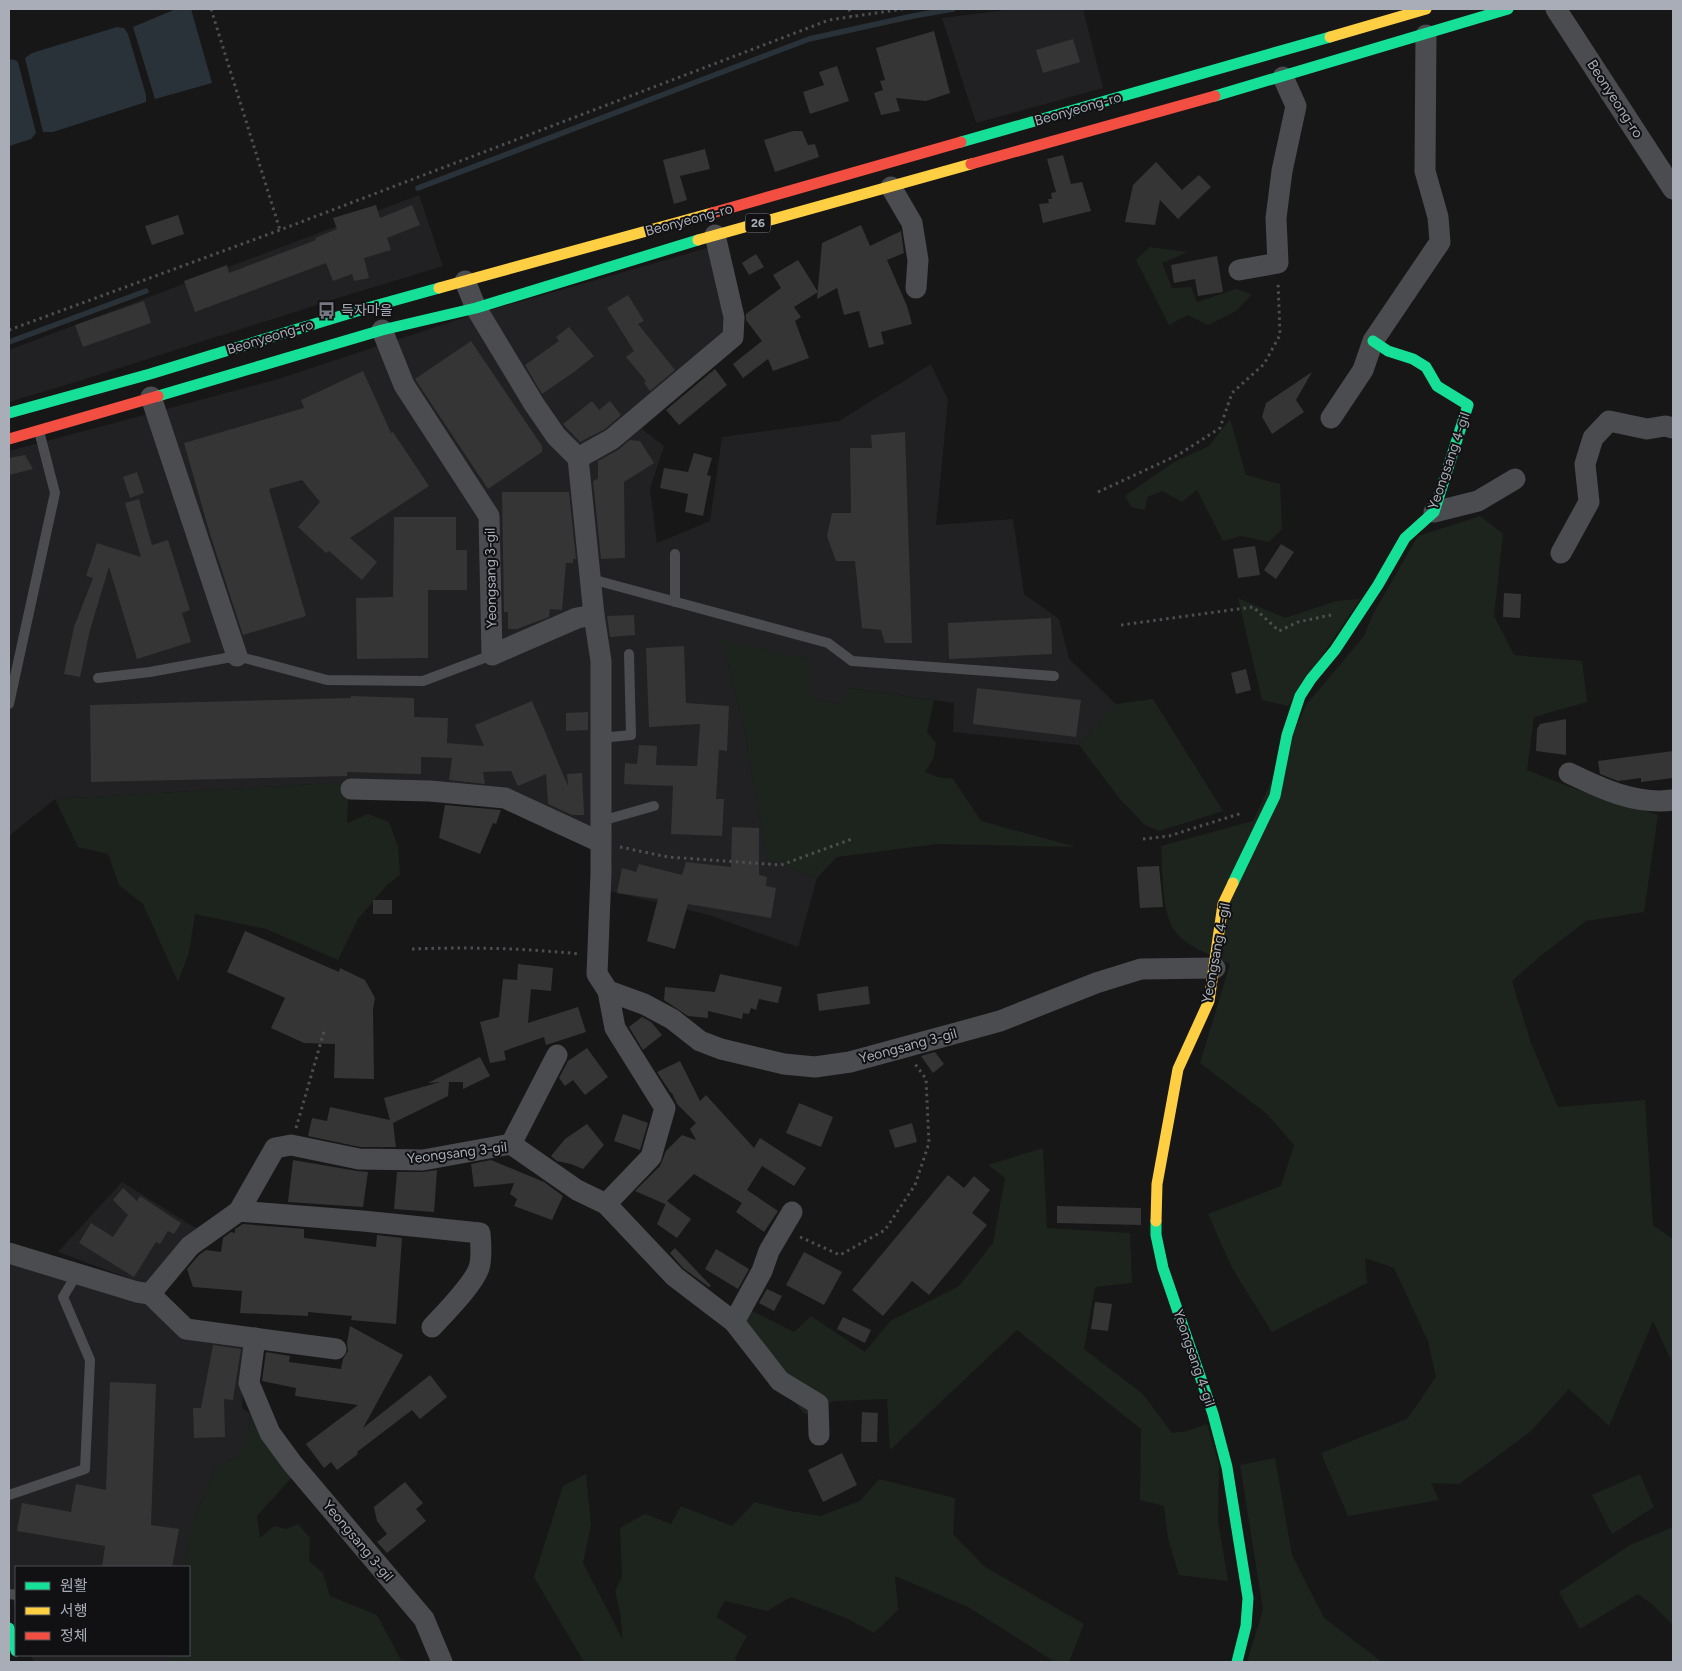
<svg xmlns="http://www.w3.org/2000/svg" width="1682" height="1671" font-family="Figtree,'Noto Sans KR',sans-serif">
<style>
.built{fill:#212123}
.green{fill:#1d241e}
.water{fill:#2a3239}
.lines{fill:none;stroke-linecap:round;stroke-linejoin:round}
.stream{stroke:#2a3239;stroke-width:5.5}
.building{fill:#353536}
.path{stroke:#4d4e52;stroke-width:3;stroke-dasharray:2.5 4;stroke-linecap:butt}
.lane{stroke:#4b4c50;stroke-width:10}
.street{stroke:#4b4c50;stroke-width:21}
.fast{stroke:#16e098;stroke-width:11}
.slow{stroke:#ffcf43;stroke-width:11}
.jam{stroke:#f24e42;stroke-width:11}
.labels{text-anchor:middle;dominant-baseline:central;stroke-width:4;stroke-linejoin:round;paint-order:stroke}
.shield{fill:#111113;stroke:#7b7e86;stroke-width:1}
.shield-label{font-size:12px;font-weight:bold;fill:#a8adb8}
.street-label{font-size:14px;fill:#a8adb8;stroke:#111113}
.poi-label{font-size:14px;fill:#a8adb8;stroke:#111113;text-anchor:start}
</style>
<rect width="100%" height="100%" fill="#171717"/>
<g class="built">
<polygon points="1015,9 1083,9 1103,88 976,123 942,18"/>
<polygon points="419,195 443,266 351,294 82,380 9,402 9,350"/>
<polygon points="725,243 737,344 642,429 664,446 650,489 657,543 710,521 722,437 839,421 931,364 948,400 936,525 1013,519 1024,594 1059,619 1069,659 1116,704 1079,745 953,732 954,703 850,688 843,704 810,699 722,640 743,722 767,859 817,878 798,947 709,915 610,891 612,853 534,802 332,783 55,799 9,836 9,451 278,379 469,316"/>
<polygon points="122,1182 199,1230 147,1285 58,1252"/>
<polygon points="9,1264 60,1276 148,1304 246,1345 242,1408 251,1414 247,1438 238,1456 216,1466 191,1526 185,1567 16,1567 16,1612 9,1585"/>
<polygon points="31,1655 171,1655 169,1662 34,1662"/>
</g>
<g class="green">
<polygon points="1150,247 1188,252 1162,263 1172,288 1191,287 1197,302 1236,289 1252,294 1236,311 1208,325 1188,315 1169,325 1136,260"/>
<polygon points="1230,419 1246,475 1280,484 1282,529 1269,542 1241,536 1223,541 1197,490 1182,502 1162,491 1147,497 1145,510 1131,507 1125,496 1174,462 1209,446"/>
<path d="M 1480,516 L 1503,534 L 1494,616 L 1514,655 L 1582,661 L 1587,702 L 1534,717 L 1527,770 L 1575,789 L 1658,815 L 1644,912 L 1586,921 L 1543,954 L 1512,981 L 1531,1043 L 1558,1107 L 1645,1100 L 1653,1225 L 1673,1239 L 1673,1364 L 1653,1321 L 1609,1426 L 1569,1389 L 1530,1432 L 1459,1484 L 1431,1483 L 1439,1500 L 1348,1516 L 1321,1453 L 1407,1419 L 1436,1377 L 1428,1341 L 1394,1268 L 1365,1258 L 1367,1283 L 1272,1332 L 1232,1268 L 1208,1214 L 1281,1186 L 1294,1145 L 1267,1114 L 1200,1063 L 1230,964 C 1215,957 1183,945 1174,930 C 1161,909 1163,871 1161,846 L 1253,821 L 1306,705 L 1364,636 L 1373,614 L 1418,536 Z"/>
<polygon points="1238,598 1285,618 1336,601 1360,599 1288,706 1262,700"/>
<polygon points="722,640 809,659 811,699 842,704 849,688 934,700 927,732 936,743 933,759 925,772 938,777 953,779 981,821 1076,847 937,844 837,857 817,878 767,859 743,722"/>
<polygon points="1153,699 1223,811 1159,831 1145,825 1119,798 1079,745 1116,704"/>
<polygon points="332,783 349,783 347,823 368,814 389,822 398,847 400,875 386,886 358,919 338,960 266,929 195,914 189,952 178,982 143,904 119,885 108,854 78,847 55,799"/>
<polygon points="1043,1148 1047,1228 1130,1233 1132,1283 1095,1287 1084,1349 1143,1394 1172,1433 1187,1431 1207,1424 1219,1465 1218,1521 1228,1581 1179,1575 1168,1538 1164,1506 1140,1500 1141,1429 1017,1330 890,1450 887,1399 834,1401 805,1414 728,1331 736,1303 794,1332 811,1316 865,1352 890,1321 959,1286 993,1243 1005,1178 988,1165"/>
<polygon points="251,1414 294,1475 257,1516 260,1538 274,1526 286,1529 298,1524 310,1538 309,1561 323,1573 330,1596 377,1615 402,1662 169,1662 171,1655 189,1655 189,1567 185,1567 191,1526 216,1466 238,1456 247,1437"/>
<polygon points="1275,1458 1292,1555 1324,1618 1382,1662 1247,1662 1263,1609 1240,1465"/>
<polygon points="586,1474 591,1525 583,1563 623,1640 620,1612 615,1591 622,1576 620,1528 645,1514 671,1524 681,1506 732,1526 755,1502 785,1510 820,1516 860,1501 879,1479 955,1498 953,1534 985,1567 1084,1624 1069,1662 1055,1662 968,1607 895,1576 898,1610 874,1633 846,1618 791,1597 767,1611 725,1601 716,1617 747,1636 735,1658 737,1662 584,1662 534,1577 563,1486"/>
<polygon points="1640,1474 1654,1507 1612,1534 1592,1495"/>
<polygon points="1673,1527 1673,1625 1654,1606 1638,1594 1580,1629 1559,1592 1630,1545"/>
</g>
<g class="water">
<polygon points="176,9 191,9 212,83 155,99 133,27"/>
<polygon points="117,27 124,28 128,34 146,95 146,102 53,132 43,132 25,58 32,53"/>
<polygon points="9,59 15,60 18,62 36,133 31,139 9,146"/>
</g>
<g class="lines">
<g class="stream">
<polyline points="418,188 809,39 913,16 953,9"/>
<polyline points="9,342 146,291"/>
</g>
</g>
<g class="building">
<polygon points="934,31 950,93 926,101 896,98 900,111 881,115 874,93 883,90 880,81 885,80 876,48"/>
<polygon points="1073,39 1080,62 1043,73 1036,50"/>
<polygon points="837,66 849,101 810,114 803,92 824,85 819,72"/>
<polygon points="793,131 802,131 808,145 815,144 819,157 775,172 764,140"/>
<polygon points="705,149 710,169 680,176 687,200 674,204 663,160"/>
<polygon points="1063,155 1071,184 1082,182 1091,211 1043,223 1039,204 1049,203 1048,199 1052,199 1051,193 1056,192 1047,159"/>
<polygon points="1156,162 1182,190 1199,175 1211,187 1178,219 1160,200 1155,225 1125,222 1133,185"/>
<polygon points="376,205 380,218 412,205 420,225 387,238 391,250 364,258 369,278 354,281 352,274 333,281 326,263 195,312 184,281 227,265 229,273 316,240 315,238 337,229 333,218"/>
<polygon points="178,215 184,234 152,245 145,226"/>
<polygon points="861,225 870,246 901,231 904,253 887,260 907,306 912,324 881,332 884,344 869,348 859,311 844,315 837,288 817,299 822,243"/>
<polygon points="756,254 764,267 749,275 742,263"/>
<polygon points="1217,256 1223,292 1198,296 1195,279 1174,283 1171,265"/>
<polygon points="798,260 818,292 794,307 801,317 795,321 809,358 773,371 768,359 743,378 733,364 762,341 746,320 746,314 781,288 773,275"/>
<polygon points="628,295 644,321 638,324 675,370 650,391 644,383 646,381 626,357 634,351 607,308"/>
<polygon points="144,301 151,323 83,347 75,325"/>
<polygon points="569,327 594,356 574,372 542,394 525,365 559,341 556,337"/>
<polygon points="471,341 542,446 542,452 488,489 415,379"/>
<polygon points="715,369 727,385 679,425 666,410"/>
<polygon points="363,371 391,433 393,432 429,486 350,538 377,562 362,580 329,551 326,553 298,527 320,502 302,480 269,489 306,616 243,635 210,534 184,443 304,408 301,400"/>
<polygon points="1312,372 1296,400 1304,412 1272,434 1262,417 1266,403"/>
<polygon points="592,401 599,410 610,401 621,415 605,429 580,442 563,424"/>
<polygon points="905,432 912,643 885,643 881,630 862,628 855,561 836,561 827,536 832,513 851,513 850,448 872,448 871,435"/>
<polygon points="630,440 640,441 654,463 624,482 625,558 601,559 593,481 598,479 598,461 618,450"/>
<polygon points="694,453 712,458 707,475 711,476 703,516 685,512 688,494 660,488 664,468 688,472"/>
<polygon points="25,455 33,469 9,475 9,458"/>
<polygon points="137,472 144,493 130,498 123,477"/>
<polygon points="502,492 569,492 576,559 573,559 573,563 566,563 562,610 550,609 549,617 517,629 508,629 508,612 504,612"/>
<polygon points="139,499 152,545 168,540 190,610 182,613 191,642 137,659 109,567 90,630 80,677 64,674 74,627 93,578 86,576 97,543 141,557 125,503"/>
<polygon points="394,517 456,517 456,550 467,550 467,590 428,590 428,658 357,659 356,598 393,597"/>
<polygon points="1281,544 1294,552 1276,579 1264,570"/>
<polygon points="1255,546 1260,575 1238,578 1233,549"/>
<polygon points="1504,593 1521,594 1520,618 1503,617"/>
<polygon points="634,615 635,635 610,637 607,616"/>
<polygon points="1051,618 1052,654 949,659 948,623"/>
<polygon points="684,646 686,703 729,706 727,751 719,750 716,799 724,799 722,836 671,834 673,786 624,784 625,763 637,764 639,745 657,746 656,765 697,766 700,724 649,727 646,648"/>
<polygon points="1246,669 1251,690 1236,694 1231,673"/>
<polygon points="977,688 1081,700 1076,737 973,724"/>
<polygon points="351,696 414,698 414,717 448,718 447,743 484,746 475,725 532,701 568,786 567,774 582,773 584,815 572,815 548,804 546,774 518,786 511,771 483,772 485,784 449,780 452,758 421,757 421,774 347,772 347,776 91,782 90,705 351,698"/>
<polygon points="588,712 588,730 566,731 566,713"/>
<polygon points="1566,719 1566,755 1536,751 1537,729 1540,724"/>
<polygon points="1673,751 1673,778 1641,782 1641,778 1618,781 1600,774 1598,761"/>
<polygon points="445,805 501,810 496,824 493,823 480,854 439,838"/>
<polygon points="732,827 759,828 759,875 767,877 766,886 776,888 771,918 688,904 675,949 647,941 658,899 617,893 622,868 636,872 639,864 682,875 686,862 731,867"/>
<polygon points="1159,866 1163,907 1140,908 1137,867"/>
<rect x="373" y="900" width="19" height="14"/>
<polygon points="245,931 339,972 340,968 365,980 375,998 373,1009 374,1079 334,1078 335,1044 304,1043 271,1028 285,998 227,972"/>
<polygon points="518,964 553,968 551,991 531,989 528,1023 578,1007 586,1032 546,1045 544,1037 504,1051 506,1060 490,1063 480,1022 499,1017 503,979 517,980"/>
<polygon points="720,974 782,987 778,1003 759,999 756,1010 751,1008 749,1014 743,1013 742,1019 708,1011 708,1018 688,1016 664,1000 665,987 715,992"/>
<polygon points="868,986 870,1004 819,1011 817,994"/>
<polygon points="642,1017 651,1022 662,1035 643,1050 629,1027"/>
<polygon points="587,1048 608,1077 585,1095 573,1080 565,1086 559,1078 568,1061"/>
<polygon points="935,1052 944,1064 933,1073 921,1056"/>
<polygon points="480,1057 490,1076 463,1089 463,1082 449,1082 448,1096 393,1123 396,1147 360,1147 308,1136 312,1118 327,1121 330,1107 390,1120 384,1098 440,1082 428,1083"/>
<polygon points="680,1061 700,1101 706,1095 754,1148 760,1138 806,1168 794,1186 762,1166 747,1190 778,1211 764,1232 736,1212 742,1203 694,1174 667,1201 691,1219 677,1238 657,1224 666,1203 665,1204 635,1191 660,1166 666,1151 682,1135 696,1140 690,1129 696,1123 677,1104 672,1093 671,1093 657,1072"/>
<polygon points="799,1103 833,1117 821,1147 786,1133"/>
<polygon points="623,1114 648,1123 640,1150 614,1141"/>
<polygon points="912,1123 917,1142 895,1148 889,1130"/>
<polygon points="587,1124 604,1145 583,1169 571,1164 557,1161 551,1156 565,1139"/>
<polygon points="293,1160 357,1171 368,1172 363,1207 288,1202"/>
<polygon points="491,1160 544,1182 563,1196 552,1220 514,1206 517,1199 510,1194 514,1183 474,1187 471,1164"/>
<polygon points="437,1170 434,1212 394,1209 397,1172 423,1172"/>
<polygon points="948,1175 964,1188 974,1176 990,1190 972,1213 987,1225 929,1295 912,1281 883,1316 852,1290"/>
<polygon points="123,1188 137,1201 140,1196 181,1223 174,1234 168,1231 160,1244 156,1242 134,1277 79,1243 91,1223 113,1237 128,1215 113,1200"/>
<polygon points="1057,1206 1141,1208 1141,1225 1057,1223"/>
<polygon points="243,1224 304,1229 304,1238 376,1247 377,1235 402,1238 396,1324 351,1320 352,1316 308,1312 308,1316 240,1313 242,1291 193,1287 187,1269 199,1255 206,1250 221,1252 223,1238 231,1232 235,1233 235,1229"/>
<polygon points="675,1248 711,1286 709,1287 683,1268 670,1253"/>
<polygon points="716,1249 749,1269 738,1289 705,1269"/>
<polygon points="804,1252 842,1272 824,1305 786,1285"/>
<polygon points="767,1289 782,1296 774,1311 759,1303"/>
<polygon points="1095,1302 1112,1304 1108,1331 1091,1329"/>
<polygon points="843,1317 871,1330 865,1343 837,1329"/>
<polygon points="350,1326 403,1355 363,1428 430,1375 447,1397 420,1419 412,1410 357,1452 358,1454 337,1470 331,1462 324,1468 306,1444 358,1405 295,1396 296,1388 262,1381 266,1352 290,1356 289,1362 341,1369 343,1359 348,1351 347,1343"/>
<polygon points="213,1345 241,1349 233,1400 224,1399 225,1437 194,1438 193,1408 201,1408"/>
<polygon points="110,1382 156,1384 151,1525 179,1529 172,1567 102,1567 105,1546 17,1531 22,1503 71,1512 76,1484 106,1490"/>
<polygon points="862,1412 878,1413 877,1442 861,1442"/>
<polygon points="842,1453 857,1485 823,1502 808,1470"/>
<polygon points="405,1482 423,1503 416,1509 426,1521 387,1553 377,1542 387,1534 377,1521 374,1507"/>
</g>
<g class="lines">
<g class="path">
<polyline points="211,9 280,230"/>
<polyline points="849,9 851,17"/>
<polyline points="9,330 280,230 829,20 903,9"/>
<polyline points="1098,492 1178,455 1220,428 1232,393 1264,364 1280,335 1278,281"/>
<polyline points="1121,625 1253,607 1279,631 1298,622 1331,615"/>
<polyline points="1143,839 1169,836 1242,813"/>
<polyline points="620,847 668,857 781,865 852,839"/>
<path d="M 412,949 C 468,947 523,948 579,954"/>
<polyline points="296,1128 325,1028"/>
<polyline points="800,1237 840,1255 885,1230 915,1185 929,1143 926,1079 915,1064"/>
</g>
<g class="lane">
<polyline points="675,554 675,602"/>
<polyline points="591,579 828,643 852,661 1054,676"/>
<polyline points="98,678 150,672 237,656 327,680 423,681 492,655"/>
<polyline points="9,704 55,493 39,431"/>
<polyline points="601,738 631,735 629,654"/>
<polyline points="601,821 654,806"/>
<polyline points="9,1495 85,1469 90,1360 63,1297 77,1274"/>
<polyline points="9,1594 16,1595"/>
</g>
<g class="street">
<polyline points="1556,9 1673,189"/>
<polyline points="891,187 912,223 918,260 916,288"/>
<polyline points="1239,270 1278,263 1276,218 1282,171 1296,106 1283,77"/>
<polyline points="465,281 476,308 534,404 556,436 578,458 594,615 601,661 601,873 597,974 608,991 644,1004 672,1019 700,1041 721,1049 784,1064 815,1067 850,1062 1000,1021 1096,983 1141,969 1215,968"/>
<polyline points="382,330 404,385 489,516 492,655 577,618 594,615"/>
<polyline points="151,397 237,656"/>
<polyline points="1331,418 1363,370 1373,341 1440,242 1438,217 1425,171 1426,35"/>
<polyline points="578,458 612,439 733,337 734,317 715,235"/>
<polyline points="1434,512 1478,501 1515,479"/>
<polyline points="1561,553 1589,502 1585,464 1593,438 1609,421 1647,429 1665,426 1673,428"/>
<path d="M 1569,773 C 1602,789 1636,805 1673,800"/>
<polyline points="351,789 430,791 505,798 600,842"/>
<polyline points="511,1144 557,1055"/>
<polyline points="606,1204 651,1157 665,1108 615,1028 608,991"/>
<path d="M 239,1211 L 363,1221 L 480,1233 C 481,1244 482,1258 479,1268 C 473,1285 445,1313 432,1327"/>
<polyline points="9,1253 137,1292 150,1294 190,1246 239,1211 275,1148 291,1145 359,1159 423,1160 511,1144 577,1190 606,1204 675,1277 734,1322 780,1381 818,1404 819,1435"/>
<polyline points="150,1294 186,1329 336,1349"/>
<polyline points="734,1322 762,1271 769,1251 792,1212"/>
<polyline points="255,1338 249,1383 270,1433 292,1463 424,1619 442,1662"/>
</g>
<g class="fast">
<polyline points="1215,96 1508,9"/>
<polyline points="961,142 1330,37"/>
<polyline points="158,396 382,330 476,308 698,240"/>
<polyline points="9,413 150,374 367,308 439,288"/>
<polyline points="1233,883 1275,796 1287,735 1300,696 1311,679 1335,650 1378,585 1405,538 1434,512 1468,405 1437,386 1426,367 1413,359 1388,351 1373,341"/>
<polyline points="1156,1221 1156,1235 1163,1268 1213,1414 1227,1467 1248,1598 1246,1626 1237,1662"/>
<polyline points="9,1628 16,1651"/>
</g>
<g class="slow">
<polyline points="1330,37 1426,9"/>
<polyline points="698,240 971,164"/>
<polyline points="439,288 712,213"/>
<polyline points="1156,1221 1157,1184 1178,1069 1209,1001 1223,904 1233,883"/>
</g>
<g class="jam">
<polyline points="971,164 1215,96"/>
<polyline points="712,213 961,142"/>
<polyline points="9,439 158,396"/>
</g>
</g>
<defs>
<symbol id="bus-bare" viewBox="-9 -9 18 18"><path d="M-5-6H5V4H4V6H2V4H-2V6H-4V4H-5ZM-3.5-4V0h7V-4ZM-3.5 1.2v1.5H-2V1.2ZM2 1.2v1.5H3.5V1.2Z" fill="#757880" stroke="#111113" stroke-width="2.5" paint-order="stroke"/></symbol>
</defs>
<g fill-rule="evenodd">
<use href="#bus-bare" x="314" y="298" width="25" height="25"/>
</g>
<g class="labels">
<rect class="shield" x="745.5" y="213.5" width="25" height="19" rx="4"/>
<g class="shield-label">
<text x="758" y="223">26</text>
</g>
<g class="street-label">
<text transform="translate(1615 99) rotate(57)">Beonyeong-ro</text>
<text transform="translate(1078 109) rotate(-16)">Beonyeong-ro</text>
<text transform="translate(689 220) rotate(-15)">Beonyeong-ro</text>
<text transform="translate(270 337) rotate(-17)">Beonyeong-ro</text>
<text transform="translate(1449 461) rotate(-71)">Yeongsang 4-gil</text>
<text transform="translate(491 578) rotate(-91)">Yeongsang 3-gil</text>
<text transform="translate(1216 953) rotate(-79)">Yeongsang 4-gil</text>
<text transform="translate(908 1046) rotate(-15)">Yeongsang 3-gil</text>
<text transform="translate(457 1153) rotate(-7)">Yeongsang 3-gil</text>
<text transform="translate(1194 1358) rotate(71)">Yeongsang 4-gil</text>
<text transform="translate(358 1541) rotate(50)">Yeongsang 3-gil</text>
</g>
<g class="poi-label">
<text x="341" y="310">득자마을</text>
</g>
</g>
<rect width="1682" height="1671" fill="none" stroke="#a8adb8" stroke-width="20"/>
<rect x="15" y="1566" width="175" height="90" fill="#111113" stroke="#4d4f55"/>
<rect x="25" y="1582" width="25" height="8" fill="#16e098" stroke="#4d4f55"/>
<text x="60" y="1591" font-size="15" fill="#a8adb8">원활</text>
<rect x="25" y="1607" width="25" height="8" fill="#ffcf43" stroke="#4d4f55"/>
<text x="60" y="1616" font-size="15" fill="#a8adb8">서행</text>
<rect x="25" y="1632" width="25" height="8" fill="#f24e42" stroke="#4d4f55"/>
<text x="60" y="1641" font-size="15" fill="#a8adb8">정체</text>
</svg>
